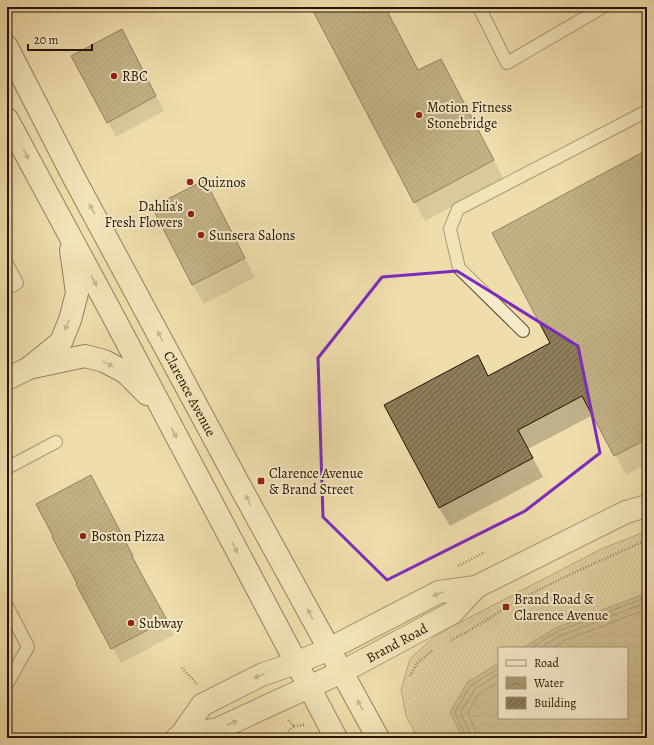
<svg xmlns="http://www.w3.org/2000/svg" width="654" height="745" font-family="Alegreya,serif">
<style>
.grass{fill:url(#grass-dots);stroke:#786748}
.water{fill:url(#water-waves);stroke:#746344}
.shadow{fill:#0003}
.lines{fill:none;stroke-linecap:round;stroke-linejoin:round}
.shore{stroke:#665639;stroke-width:1}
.building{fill:url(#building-hatch);stroke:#231300}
.service-casing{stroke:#56462b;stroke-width:14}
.minor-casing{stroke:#56462b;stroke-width:24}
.secondary-casing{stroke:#231300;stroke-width:24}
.path{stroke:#231300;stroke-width:2.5;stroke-dasharray:1 2;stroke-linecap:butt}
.service{stroke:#f5eac9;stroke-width:12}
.minor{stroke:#f5eac9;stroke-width:22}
.secondary{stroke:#f5eac9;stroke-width:22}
.oneway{fill:#96896f}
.marked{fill:none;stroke:#7b2cbf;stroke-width:3;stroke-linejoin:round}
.poi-dot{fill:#8f2418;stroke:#f5eac9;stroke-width:1.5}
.labels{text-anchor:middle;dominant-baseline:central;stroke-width:4;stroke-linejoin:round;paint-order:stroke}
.poi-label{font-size:14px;fill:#231300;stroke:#f5eac9;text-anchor:start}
.street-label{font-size:14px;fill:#231300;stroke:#f5eac9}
</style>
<defs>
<pattern id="grass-dots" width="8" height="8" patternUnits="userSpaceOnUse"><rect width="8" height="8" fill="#ccbb8f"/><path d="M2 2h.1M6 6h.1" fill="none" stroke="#afa07a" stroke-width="1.8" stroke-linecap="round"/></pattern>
<pattern id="water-waves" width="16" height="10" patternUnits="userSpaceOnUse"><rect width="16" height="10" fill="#aa9972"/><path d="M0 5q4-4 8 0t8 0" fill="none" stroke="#8a7c5b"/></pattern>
<pattern id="building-hatch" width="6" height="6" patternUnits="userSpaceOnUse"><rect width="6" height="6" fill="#8d7d59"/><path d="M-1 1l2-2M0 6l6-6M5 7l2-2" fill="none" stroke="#736547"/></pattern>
</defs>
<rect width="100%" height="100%" fill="#efdeac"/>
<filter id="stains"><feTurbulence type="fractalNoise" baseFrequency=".005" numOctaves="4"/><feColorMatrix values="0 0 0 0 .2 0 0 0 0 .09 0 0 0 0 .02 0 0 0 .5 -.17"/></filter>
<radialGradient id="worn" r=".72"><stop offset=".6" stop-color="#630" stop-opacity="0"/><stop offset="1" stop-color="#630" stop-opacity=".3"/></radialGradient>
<polygon class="grass" points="647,531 647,593 556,628 523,648 499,648 499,663 468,682 450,712 463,738 418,738 406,716 401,689 410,659 436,635 601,549"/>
<polygon class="water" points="647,593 647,738 463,738 450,712 468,682 499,663 499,718 627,718 627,648 523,648 556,628"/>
<g class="shadow">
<polygon points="312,7 385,7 419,71 451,79 504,179 425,221 415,202"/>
<polygon points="130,45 164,111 116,137 108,122"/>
<polygon points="647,151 647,464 626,475 594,415 593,415 528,449 543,477 450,526 439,508 477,357 489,377 552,343"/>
<polygon points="215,200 255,277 204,304 193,285 153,207"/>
<polygon points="99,491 141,571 140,572 174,635 121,663 77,584"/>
</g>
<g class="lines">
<g class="shore">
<polyline points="531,648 558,631 647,597"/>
<polyline points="540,648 560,636 647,602"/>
<polyline points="552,648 563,641 647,609"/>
<polyline points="466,738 466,735 455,714 455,712 471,685 499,668"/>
<polyline points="471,738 470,733 461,714 461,712 475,689 499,674"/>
<polyline points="477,738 476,732 468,713 479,693 499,681"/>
</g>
</g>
<g class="building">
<polygon points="311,7 385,7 418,70 441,59 494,160 414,203"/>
<polygon points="122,29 156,96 107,123 71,56"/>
<polygon points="647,150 647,439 614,456 582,396 518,430 533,458 439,508 384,405 478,355 488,376 550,343 492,233"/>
<polygon points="205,180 245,258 192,285 152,207"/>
<polygon points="91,475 133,556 132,557 167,620 111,649 76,584 77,583 52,537 53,536 36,504"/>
</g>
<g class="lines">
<defs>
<g id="service">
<polyline points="479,7 507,63 603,7"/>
<polyline points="7,264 17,283 7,289"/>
<polyline points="523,331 459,268 450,229 458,209 647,111"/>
<polyline points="7,468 56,442"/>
<polyline points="7,606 28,647 7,684"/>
</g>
<g id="minor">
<polyline points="7,379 29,368"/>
<polyline points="181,735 202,705 261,675 296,663 329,649 439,592 476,587 626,512 647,506"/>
<path id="s1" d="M 177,738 L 181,735 L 218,729 L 276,702 L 342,672 L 452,613 L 476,587"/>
</g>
<g id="secondary">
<path id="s2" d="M 7,47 L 73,176 L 242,490 L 378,738"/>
<polyline points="7,119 112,314 336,738"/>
<polyline points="33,367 85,356 104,361 125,372 147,394"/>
<polyline points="29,368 61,342 70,320 77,293 71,250"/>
</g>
</defs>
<use href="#service" class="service-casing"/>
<use href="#minor" class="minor-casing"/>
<use href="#secondary" class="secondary-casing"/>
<g class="path">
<polyline points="458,566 485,552"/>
<path d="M 451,640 C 477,628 499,610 525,597 C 565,576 606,558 647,540"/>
<polyline points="182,668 197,684"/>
<polyline points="410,676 417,663 433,650"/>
<polyline points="294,726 304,725"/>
<polyline points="288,731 294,726 288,720"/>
</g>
<use href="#service" class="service"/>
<use href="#minor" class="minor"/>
<use href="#secondary" class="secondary"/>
</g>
<defs><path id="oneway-solid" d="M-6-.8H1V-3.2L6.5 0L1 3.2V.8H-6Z"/></defs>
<g class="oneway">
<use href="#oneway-solid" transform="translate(26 154) rotate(62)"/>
<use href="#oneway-solid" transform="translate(92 209) rotate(-119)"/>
<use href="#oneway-solid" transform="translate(94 281) rotate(62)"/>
<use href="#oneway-solid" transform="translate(67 325) rotate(112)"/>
<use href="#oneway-solid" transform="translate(160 336) rotate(-118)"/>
<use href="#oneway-solid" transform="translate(108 364) rotate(26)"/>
<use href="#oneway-solid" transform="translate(174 433) rotate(62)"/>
<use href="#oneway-solid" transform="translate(248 500) rotate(-118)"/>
<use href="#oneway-solid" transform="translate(235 548) rotate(62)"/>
<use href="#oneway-solid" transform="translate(438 594) rotate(160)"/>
<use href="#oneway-solid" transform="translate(310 614) rotate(-118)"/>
<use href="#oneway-solid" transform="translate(259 676) rotate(156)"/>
<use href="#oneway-solid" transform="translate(360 705) rotate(-119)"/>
<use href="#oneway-solid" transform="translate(232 723) rotate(-25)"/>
</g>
<path d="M0 0H654V745H0ZM 457,271 L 578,346 L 600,453 L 525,511 L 387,580 L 323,517 L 318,358 L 382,277 Z" fill="#efdeac" fill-opacity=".55" fill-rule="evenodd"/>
<path class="marked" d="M 457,271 L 578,346 L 600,453 L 525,511 L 387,580 L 323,517 L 318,358 L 382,277 Z"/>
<g class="poi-dot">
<circle cx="114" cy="76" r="4"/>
<circle cx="419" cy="115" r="4"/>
<circle cx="190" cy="182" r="4"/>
<circle cx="191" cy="214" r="4"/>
<circle cx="201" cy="235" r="4"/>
<rect x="257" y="477" width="8" height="8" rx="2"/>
<circle cx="83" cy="536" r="4"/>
<rect x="502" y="603" width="8" height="8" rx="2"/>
<circle cx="131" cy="623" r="4"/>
</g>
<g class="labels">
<g class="poi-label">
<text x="122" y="76">RBC</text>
<text x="427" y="107">Motion Fitness<tspan x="427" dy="16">Stonebridge</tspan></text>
<text x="198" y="182">Quiznos</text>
<text x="183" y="206" text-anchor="end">Dahlia's<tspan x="183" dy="16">Fresh Flowers</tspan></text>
<text x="209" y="235">Sunsera Salons</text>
<text x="269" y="473">Clarence Avenue<tspan x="269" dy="16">&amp; Brand Street</tspan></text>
<text x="91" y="536">Boston Pizza</text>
<text x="514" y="599">Brand Road &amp;<tspan x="514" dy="16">Clarence Avenue</tspan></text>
<text x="139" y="623">Subway</text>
</g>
<g class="street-label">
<text stroke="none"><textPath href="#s2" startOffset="392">Clarence Avenue</textPath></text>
<text stroke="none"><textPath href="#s1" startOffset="241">Brand Road</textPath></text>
</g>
</g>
<rect width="654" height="745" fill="none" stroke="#efdeac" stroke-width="24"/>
<rect x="8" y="8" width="638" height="729" fill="none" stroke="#231300" stroke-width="2"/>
<rect x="12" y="12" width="630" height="721" fill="none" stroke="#231300"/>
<rect x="498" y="647" width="130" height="72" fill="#f5eac9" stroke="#a19479"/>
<rect x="506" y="660" width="20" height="6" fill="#f5eac9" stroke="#a19479"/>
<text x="534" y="667" font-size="12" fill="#231300">Road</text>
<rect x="506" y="677" width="20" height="12" fill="url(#water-waves)" stroke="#a19479"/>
<text x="534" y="687" font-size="12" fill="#231300">Water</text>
<rect x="506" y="697" width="20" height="12" fill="url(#building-hatch)" stroke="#a19479"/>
<text x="534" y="707" font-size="12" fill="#231300">Building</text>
<path d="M28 44v6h64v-6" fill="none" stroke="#231300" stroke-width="2"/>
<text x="34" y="44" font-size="12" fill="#231300" stroke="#f5eac9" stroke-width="3" paint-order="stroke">20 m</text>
<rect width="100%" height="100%" filter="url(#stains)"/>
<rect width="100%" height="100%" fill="url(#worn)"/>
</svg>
